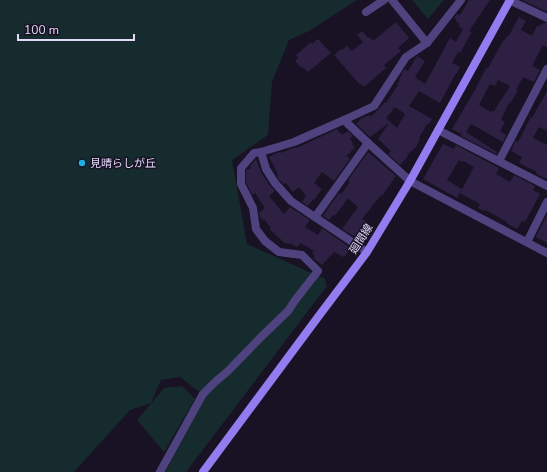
<svg xmlns="http://www.w3.org/2000/svg" width="547" height="472" font-family="'Nunito Sans','Noto Sans JP',sans-serif">
<style>
.green{fill:#162b2e}
.building{fill:#2d2043;fill-rule:evenodd}
.lines{fill:none;stroke-linecap:round;stroke-linejoin:round}
.street{stroke:#4e437e;stroke-width:8}
.secondary{stroke:#927cef;stroke-width:8}
.poi-dot{fill:#1db0e4;stroke:#181224;stroke-width:1.5}
.labels{text-anchor:middle;dominant-baseline:central;stroke-width:3;stroke-linejoin:round;paint-order:stroke}
.poi-label{font-size:11px;fill:#e3dafb;stroke:#181224;text-anchor:start}
.street-label{font-size:11px;fill:#e3dafb;stroke:#181224}
</style>
<rect width="100%" height="100%" fill="#181224"/>
<g class="green">
<polygon points="0,0 357,0 309,31 289,40 272,82 268,135 232,160 247,244 325,279 327,286 186,472 165,472 206,397 180,377 161,380 151,403 130,410 74,472 0,472"/>
<polygon points="412,0 444,0 428,19"/>
<polygon points="182,386 195,399 164,452 137,420 164,388"/>
</g>
<g class="building">
<path d="M 469,0 L 490,0 L 469,31 L 472,32 L 460,53 L 458,52 L 452,63 L 460,67 L 457,73 L 456,73 L 440,103 L 419,91 L 409,106 L 432,119 L 428,125 L 427,124 L 419,138 L 420,139 L 416,147 L 407,155 L 408,156 L 400,165 L 388,154 L 391,151 L 378,139 L 389,123 L 370,137 L 356,124 L 362,118 L 369,115 L 371,117 L 385,102 L 386,103 L 398,85 L 397,84 L 400,80 L 399,79 L 402,75 L 401,74 L 404,70 L 405,69 L 408,71 L 417,56 L 425,61 L 415,77 L 425,84 L 450,38 L 456,42 L 463,29 L 458,26 L 460,24 L 456,22 L 457,20 L 454,18 L 457,14 L 460,15 ZM 395,107 L 405,114 L 397,128 L 386,118 Z"/>
<polygon points="522,0 547,0 547,12"/>
<path d="M 519,17 L 526,21 L 521,30 L 532,36 L 537,26 L 539,27 L 541,24 L 542,25 L 544,23 L 547,23 L 547,47 L 543,45 L 532,66 L 540,70 L 534,82 L 523,77 L 516,90 L 518,90 L 510,104 L 509,103 L 501,120 L 505,122 L 500,131 L 506,135 L 503,142 L 471,124 L 466,132 L 497,152 L 496,154 L 461,136 L 462,134 L 452,129 L 476,88 L 486,68 L 488,68 L 494,57 L 503,41 L 504,41 L 507,36 L 508,37 ZM 498,80 L 510,86 L 500,102 L 499,102 L 494,112 L 491,111 L 491,112 L 479,105 L 490,84 L 495,86 Z"/>
<polygon points="396,22 409,38 398,48 401,51 384,65 386,68 365,86 365,85 364,87 361,84 360,85 334,55 341,49 342,50 347,46 352,51 363,42 357,35 362,31 368,38 369,37 373,41"/>
<polygon points="318,39 331,53 308,72 303,67 302,68 295,61 298,58 296,55 311,42 312,44"/>
<polygon points="547,91 547,131 539,127 533,138 547,145 547,177 546,179 536,174 537,172 519,163 522,157 511,151 515,141 518,142 531,117 532,118"/>
<polygon points="337,129 339,133 340,132 342,135 348,131 353,136 350,138 353,143 352,144 355,148 351,151 351,152 346,156 350,159 334,181 322,172 314,183 322,189 314,200 313,199 308,206 302,202 306,196 299,187 293,192 286,183 284,184 279,180 277,176 278,176 277,172 269,157 277,153 281,152 281,153 296,147 297,148"/>
<polygon points="443,144 454,149 456,145 499,168 496,174 510,182 514,175 535,186 533,190 540,194 525,222 522,221 517,229 506,223 507,222 485,210 484,211 478,208 480,204 460,193 474,167 463,161 462,162 459,160 447,180 462,189 457,198 423,179"/>
<polygon points="368,152 396,176 382,196 381,195 362,219 371,225 360,240 342,229 358,207 348,198 338,212 334,216 333,215 329,220 323,216 339,193 341,194 350,182 348,180"/>
<polygon points="256,159 261,172 268,183 275,191 269,196 284,214 290,207 310,220 305,227 318,235 322,228 349,247 347,250 349,250 345,256 344,256 343,257 334,252 322,265 313,258 315,256 312,254 314,251 301,243 297,247 290,243 289,244 287,243 286,244 270,230 271,228 264,219 263,221 260,217 259,213 265,208 255,193 252,195 246,182 246,170 251,168 250,166"/>
<polygon points="547,215 547,243 536,237"/>
</g>
<g class="lines">
<g class="street">
<polyline points="392,0 427,43"/>
<polyline points="509,0 547,18"/>
<polyline points="366,12 384,0"/>
<polyline points="344,120 368,143 410,181 547,253"/>
<polyline points="438,130 547,186"/>
<polyline points="261,152 266,169 275,183 291,201 367,252"/>
<polyline points="499,161 547,69"/>
<polyline points="315,217 368,143"/>
<polyline points="527,242 547,202"/>
<polyline points="160,472 203,394 215,382 228,371 261,337 288,311 296,299 318,271 302,255 279,252 265,241 256,229 253,208 241,184 241,168 254,153 261,152 294,142 344,120 374,106 406,57 427,43 461,0"/>
</g>
<polyline class="secondary" points="203,472 318,317 367,252 410,181 510,0"/>
</g>
<circle class="poi-dot" cx="82" cy="163" r="4"/>
<g class="labels">
<g class="poi-label">
<text x="90" y="163">見晴らしが丘</text>
</g>
<g class="street-label">
<text transform="translate(361 239) rotate(-57)">廻間線</text>
</g>
</g>
<path d="M18 34v6h116v-6" fill="none" stroke="#e3dafb" stroke-width="2"/>
<text x="24" y="34" font-size="12" fill="#e3dafb" stroke="#181224" stroke-width="3" paint-order="stroke">100 m</text>
</svg>
